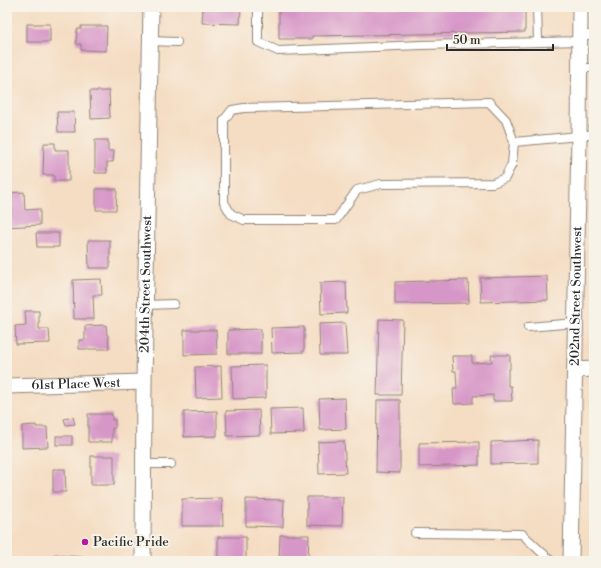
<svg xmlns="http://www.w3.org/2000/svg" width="601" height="568" font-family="'Libre Bodoni',serif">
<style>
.building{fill:#d796c8}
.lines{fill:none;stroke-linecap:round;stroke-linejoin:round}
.service-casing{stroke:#908477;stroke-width:10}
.minor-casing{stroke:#908477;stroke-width:17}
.service{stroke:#fff;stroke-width:8}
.minor{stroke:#fff;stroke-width:15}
.poi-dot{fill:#b5179e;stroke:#f7f3e8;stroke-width:1.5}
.labels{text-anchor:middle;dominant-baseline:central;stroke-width:4;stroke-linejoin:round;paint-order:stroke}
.street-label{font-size:13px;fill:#2b2b2b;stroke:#f7f3e8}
.poi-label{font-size:13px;fill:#2b2b2b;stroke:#f7f3e8;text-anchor:start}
</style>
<rect width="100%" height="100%" fill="#f7f3e8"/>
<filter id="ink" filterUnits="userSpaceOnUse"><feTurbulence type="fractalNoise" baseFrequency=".025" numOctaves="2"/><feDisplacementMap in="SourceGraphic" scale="8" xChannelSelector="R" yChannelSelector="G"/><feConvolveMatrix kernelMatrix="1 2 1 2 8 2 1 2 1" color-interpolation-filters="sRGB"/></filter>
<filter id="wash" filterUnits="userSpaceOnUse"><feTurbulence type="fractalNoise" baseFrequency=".012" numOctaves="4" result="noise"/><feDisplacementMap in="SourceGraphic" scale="16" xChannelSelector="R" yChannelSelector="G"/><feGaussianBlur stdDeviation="0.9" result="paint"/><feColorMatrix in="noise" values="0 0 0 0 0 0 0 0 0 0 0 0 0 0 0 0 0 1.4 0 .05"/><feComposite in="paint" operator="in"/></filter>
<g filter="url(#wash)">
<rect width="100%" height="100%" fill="#f5ddc3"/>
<g id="blocks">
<g class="building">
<polygon points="203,7 241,7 240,24 202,23"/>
<polygon points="279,7 525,7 525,32 312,36 312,39 279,39"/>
<rect x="27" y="24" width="23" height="18"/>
<polygon points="81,26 107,26 106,51 81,50 81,44 76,44 77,29 81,29"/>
<polygon points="90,91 109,91 110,118 91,119"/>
<polygon points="57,112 74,112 75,132 58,132"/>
<polygon points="95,140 108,140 108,151 114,151 113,162 107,162 107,173 95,173"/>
<polygon points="44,143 55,143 55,150 69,150 69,181 54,181 54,175 43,175"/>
<polygon points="96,189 117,189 116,210 96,210"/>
<polygon points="24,192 25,210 40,209 40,225 7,227 7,193"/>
<polygon points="36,233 59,233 59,247 37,247"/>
<polygon points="88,240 110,240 110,268 89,268"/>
<polygon points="547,276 548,300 481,302 480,278"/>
<polygon points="101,279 102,295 93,295 94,319 74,319 73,280"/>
<polygon points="468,280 469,303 395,304 395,282"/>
<polygon points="346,282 347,313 321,314 320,283"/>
<polygon points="25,311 39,311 39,329 49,329 50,343 16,344 15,326 26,325"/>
<polygon points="379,319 403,320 401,395 377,395"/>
<polygon points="345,323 347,355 320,355 319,324"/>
<polygon points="106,325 107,335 108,335 109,349 79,349 79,340 85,340 85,326"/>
<polygon points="304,327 304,352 272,353 271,328"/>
<polygon points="261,329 261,354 228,354 228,330"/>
<polygon points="184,330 216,330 217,354 184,355"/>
<polygon points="491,355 510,355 510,369 508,370 508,386 511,386 512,401 493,401 493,395 473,396 473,403 454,404 453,388 457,388 456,371 453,371 452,356 472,356 472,363 492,362"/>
<polygon points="266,365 266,398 233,399 232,366"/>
<polygon points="221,366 222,397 196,398 195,367"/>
<polygon points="345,398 346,429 320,430 319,399"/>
<polygon points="377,400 400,400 400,473 376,472"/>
<polygon points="303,408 304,433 271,434 270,409"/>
<polygon points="259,410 260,435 227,436 226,411"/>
<polygon points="217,411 217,436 184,437 184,412"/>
<polygon points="88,414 112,414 112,420 115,420 115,428 112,428 112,442 88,442"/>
<polygon points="73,417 75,424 66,425 64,419"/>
<polygon points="36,425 36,427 47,427 48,447 22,448 22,426"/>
<rect x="56" y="436" width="16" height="9"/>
<polygon points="538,440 538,463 491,464 491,442"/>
<polygon points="344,441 346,473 319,474 318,442"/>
<polygon points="479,442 479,465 419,467 419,443"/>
<rect x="91" y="456" width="23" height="29"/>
<polygon points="53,469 65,469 66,492 53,492"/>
<polygon points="307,497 343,497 342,526 307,525"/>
<polygon points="222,498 223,526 182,526 182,499"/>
<polygon points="246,499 284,500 283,527 246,526"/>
<polygon points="280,535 309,535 308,561 279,561"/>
<rect x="218" y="537" width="28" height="24"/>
<polygon points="53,555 97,558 97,561 53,561"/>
</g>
</g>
</g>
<g filter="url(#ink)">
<use href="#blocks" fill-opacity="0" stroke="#908477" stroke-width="1"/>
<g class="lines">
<defs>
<g id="service">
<polyline points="258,7 258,42 278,51 421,45 580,41"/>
<polyline points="537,7 538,42"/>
<polyline points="580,35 594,35"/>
<polyline points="150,41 177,42"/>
<polyline points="580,68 594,68"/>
<polygon points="489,102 506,120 514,142 512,164 505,178 493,183 381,184 357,190 336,220 244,220 231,214 224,202 224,120 232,110 244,108"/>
<polyline points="514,142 579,136 594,134"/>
<polyline points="145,305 174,304"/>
<polyline points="528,327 576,323"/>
<polyline points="144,464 171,464"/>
<polyline points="415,533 522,534 551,561"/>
</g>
<g id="minor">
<polyline points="575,370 594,369"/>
<path id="s1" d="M 7,386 L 144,382"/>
<path id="s2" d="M 143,561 L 144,382 L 151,7"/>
<path id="s3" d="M 571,561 L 579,136 L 580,7"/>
</g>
</defs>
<use href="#service" class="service-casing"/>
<use href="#minor" class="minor-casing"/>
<use href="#service" class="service"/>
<use href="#minor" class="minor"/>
</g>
</g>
<circle class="poi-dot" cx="85" cy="542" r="4"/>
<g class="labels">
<g class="street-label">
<text stroke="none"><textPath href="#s2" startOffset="277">204th Street Southwest</textPath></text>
<text stroke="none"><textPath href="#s3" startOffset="265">202nd Street Southwest</textPath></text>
<text stroke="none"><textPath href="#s1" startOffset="69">61st Place West</textPath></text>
</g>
<g class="poi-label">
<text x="93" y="542">Pacific Pride</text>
</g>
</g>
<rect width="601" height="568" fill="none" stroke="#f7f3e8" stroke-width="24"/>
<path d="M447 44v6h106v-6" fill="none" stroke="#2b2b2b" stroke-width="2"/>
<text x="453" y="44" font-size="12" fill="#2b2b2b" stroke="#f7f3e8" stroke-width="3" paint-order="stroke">50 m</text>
</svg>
